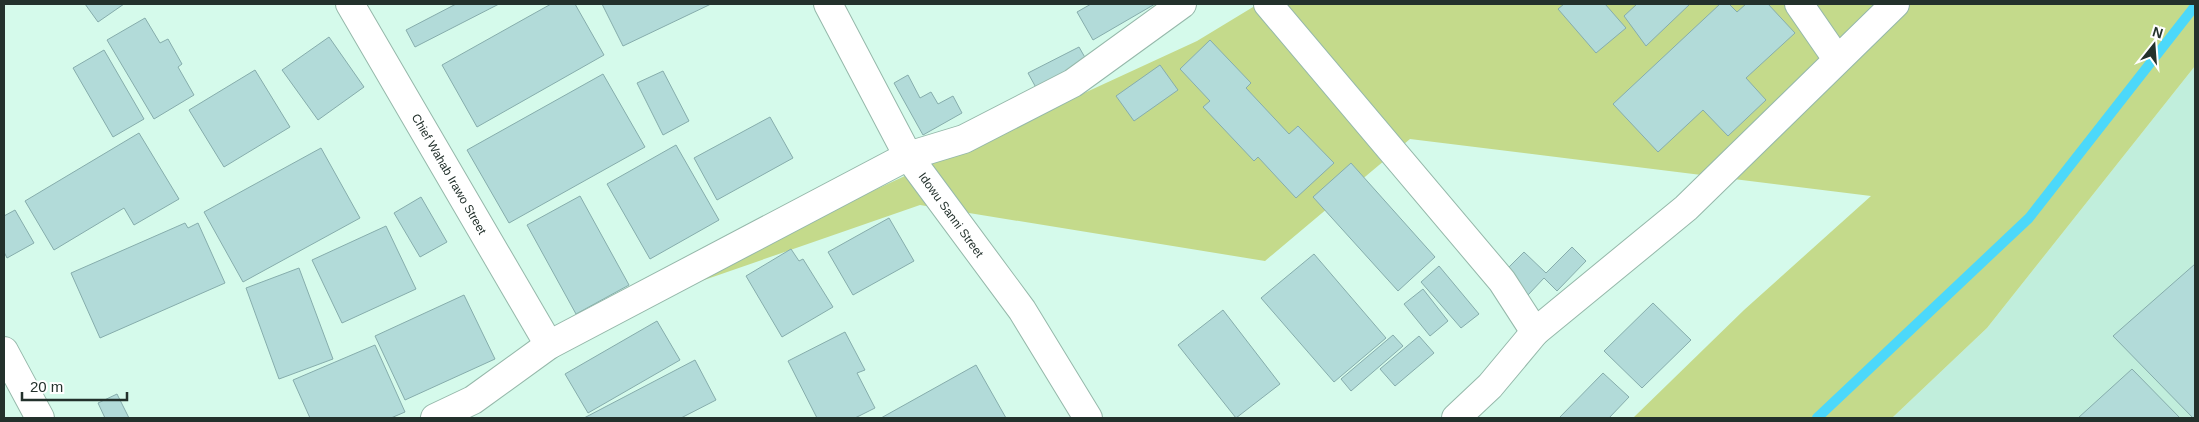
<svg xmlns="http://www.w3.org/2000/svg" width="2199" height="422" font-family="Arial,sans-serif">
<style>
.built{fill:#c1eedc}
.green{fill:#c4da8b}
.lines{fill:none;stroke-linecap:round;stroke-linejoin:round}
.stream{stroke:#4cd8fa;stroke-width:10}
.building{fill:#b2dbd9;stroke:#86adac}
.minor-casing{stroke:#95b8aa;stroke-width:30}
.minor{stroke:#fff;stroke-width:28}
.labels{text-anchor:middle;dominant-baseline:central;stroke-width:4.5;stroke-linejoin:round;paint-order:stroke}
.street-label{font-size:12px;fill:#23312c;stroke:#fff}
</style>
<rect width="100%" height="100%" fill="#d5faeb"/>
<polygon class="built" points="2195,66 2195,418 1892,418 1987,328"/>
<polygon class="green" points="1258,4 2195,4 2195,66 1987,328 1892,418 1633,418 1744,310 1871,196 1410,139 1265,261 920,205 606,314 1197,41"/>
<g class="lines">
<polyline class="stream" points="1817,418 2029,218 2195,6"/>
</g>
<g class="building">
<polygon points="85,4 124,4 98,22"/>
<polygon points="456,4 499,4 415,47 406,30"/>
<polygon points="551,4 575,4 604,55 477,127 442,65"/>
<polygon points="602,4 711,4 623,46"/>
<polygon points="1091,4 1155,4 1093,40 1077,12"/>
<polygon points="1564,4 1605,4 1626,28 1596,53 1558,9"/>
<polygon points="1637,4 1690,4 1646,46 1624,16"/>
<polygon points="1720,4 1729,4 1737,12 1746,4 1768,4 1795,33 1746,78 1766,100 1728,136 1703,110 1658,152 1613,104"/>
<polygon points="145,18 160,43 168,39 182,64 178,67 194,95 154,119 107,40"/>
<polygon points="329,37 364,87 318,120 282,70"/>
<polygon points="1210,40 1251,83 1246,88 1289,134 1298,126 1334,163 1296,198 1258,157 1254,161 1203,107 1210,101 1180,69"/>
<polygon points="1079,47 1091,68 1040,95 1028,73"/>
<polygon points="104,50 144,119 113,137 73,68"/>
<polygon points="1160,65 1178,90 1134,121 1116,96"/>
<polygon points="255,70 290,127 224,167 189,110"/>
<polygon points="663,71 689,121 663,135 637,83"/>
<polygon points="603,74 645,147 509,223 467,150"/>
<polygon points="908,75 920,98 931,92 938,104 953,96 962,113 923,135 894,83"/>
<polygon points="770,117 793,158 717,200 694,158"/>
<polygon points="139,133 179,199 134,225 124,208 54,250 25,201"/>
<polygon points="676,145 719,220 650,259 607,184"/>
<polygon points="321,148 360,218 243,282 204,212"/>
<polygon points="1351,163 1435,257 1398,291 1313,197"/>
<polygon points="580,196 629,285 576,314 527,225"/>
<polygon points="421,197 447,242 420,257 394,213"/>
<polygon points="15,210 34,243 7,258 4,252 4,216"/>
<polygon points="889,218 914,261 853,295 828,252"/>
<polygon points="185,223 188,228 198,223 225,283 100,338 71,273"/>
<polygon points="386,226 416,289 342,323 312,260"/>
<polygon points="1572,247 1586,261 1557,291 1544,278 1528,295 1504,272 1524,252 1546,273"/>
<polygon points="791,249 799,261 803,259 833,307 782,337 746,276"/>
<polygon points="1314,254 1386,338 1334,382 1261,298"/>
<polygon points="2195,264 2195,418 2193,418 2113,336"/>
<polygon points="1439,266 1479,314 1461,328 1421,282"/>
<polygon points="299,268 333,359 279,379 246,288"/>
<polygon points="1423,289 1448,321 1430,336 1404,304"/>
<polygon points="464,295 495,359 405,400 375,336"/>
<polygon points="1653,303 1691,340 1642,388 1604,351"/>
<polygon points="1223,310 1280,384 1236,418 1178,345"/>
<polygon points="657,321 680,360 588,413 565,374"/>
<polygon points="845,332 865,370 857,373 875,408 855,418 817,418 788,361"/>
<polygon points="1393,335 1403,346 1351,391 1341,379"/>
<polygon points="1419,336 1434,353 1395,386 1380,369"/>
<polygon points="375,345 405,412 391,418 310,418 293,380"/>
<polygon points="695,360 716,400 681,418 584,418"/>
<polygon points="976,365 1006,418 881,418"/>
<polygon points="2132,369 2180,418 2078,418"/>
<polygon points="1603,373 1629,397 1609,418 1559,418"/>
<polygon points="117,394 129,418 105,418 98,403"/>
</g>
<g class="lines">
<defs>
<g id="minor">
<polyline points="350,4 549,345"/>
<polyline points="828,4 908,156 1022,310 1088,418"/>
<polyline points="1268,4 1502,281 1535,332"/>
<polyline points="1799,4 1837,59"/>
<polyline points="4,351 40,418"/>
<polyline points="435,418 473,400 549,345 908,156 964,139 1073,83 1182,4"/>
<polyline points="1456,418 1490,386 1535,332 1686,208 1895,4"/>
</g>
</defs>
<use href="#minor" class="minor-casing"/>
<use href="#minor" class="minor"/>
</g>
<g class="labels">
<g class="street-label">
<text transform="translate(449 174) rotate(60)">Chief Wahab Irawo Street</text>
<text transform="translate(951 215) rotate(54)">Idowu Sanni Street</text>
</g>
</g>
<rect width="2199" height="422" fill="none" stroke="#23312c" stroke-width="10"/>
<g transform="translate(2154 45) rotate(17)" stroke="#ffffff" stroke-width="4" paint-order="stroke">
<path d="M0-4L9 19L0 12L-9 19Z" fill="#23312c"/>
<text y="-8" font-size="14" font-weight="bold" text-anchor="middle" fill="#23312c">N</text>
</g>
<path d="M22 392v8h105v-8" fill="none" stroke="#23312c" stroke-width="2.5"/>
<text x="30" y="392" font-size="15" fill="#23312c" stroke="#ffffff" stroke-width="4" paint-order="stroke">20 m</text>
</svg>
